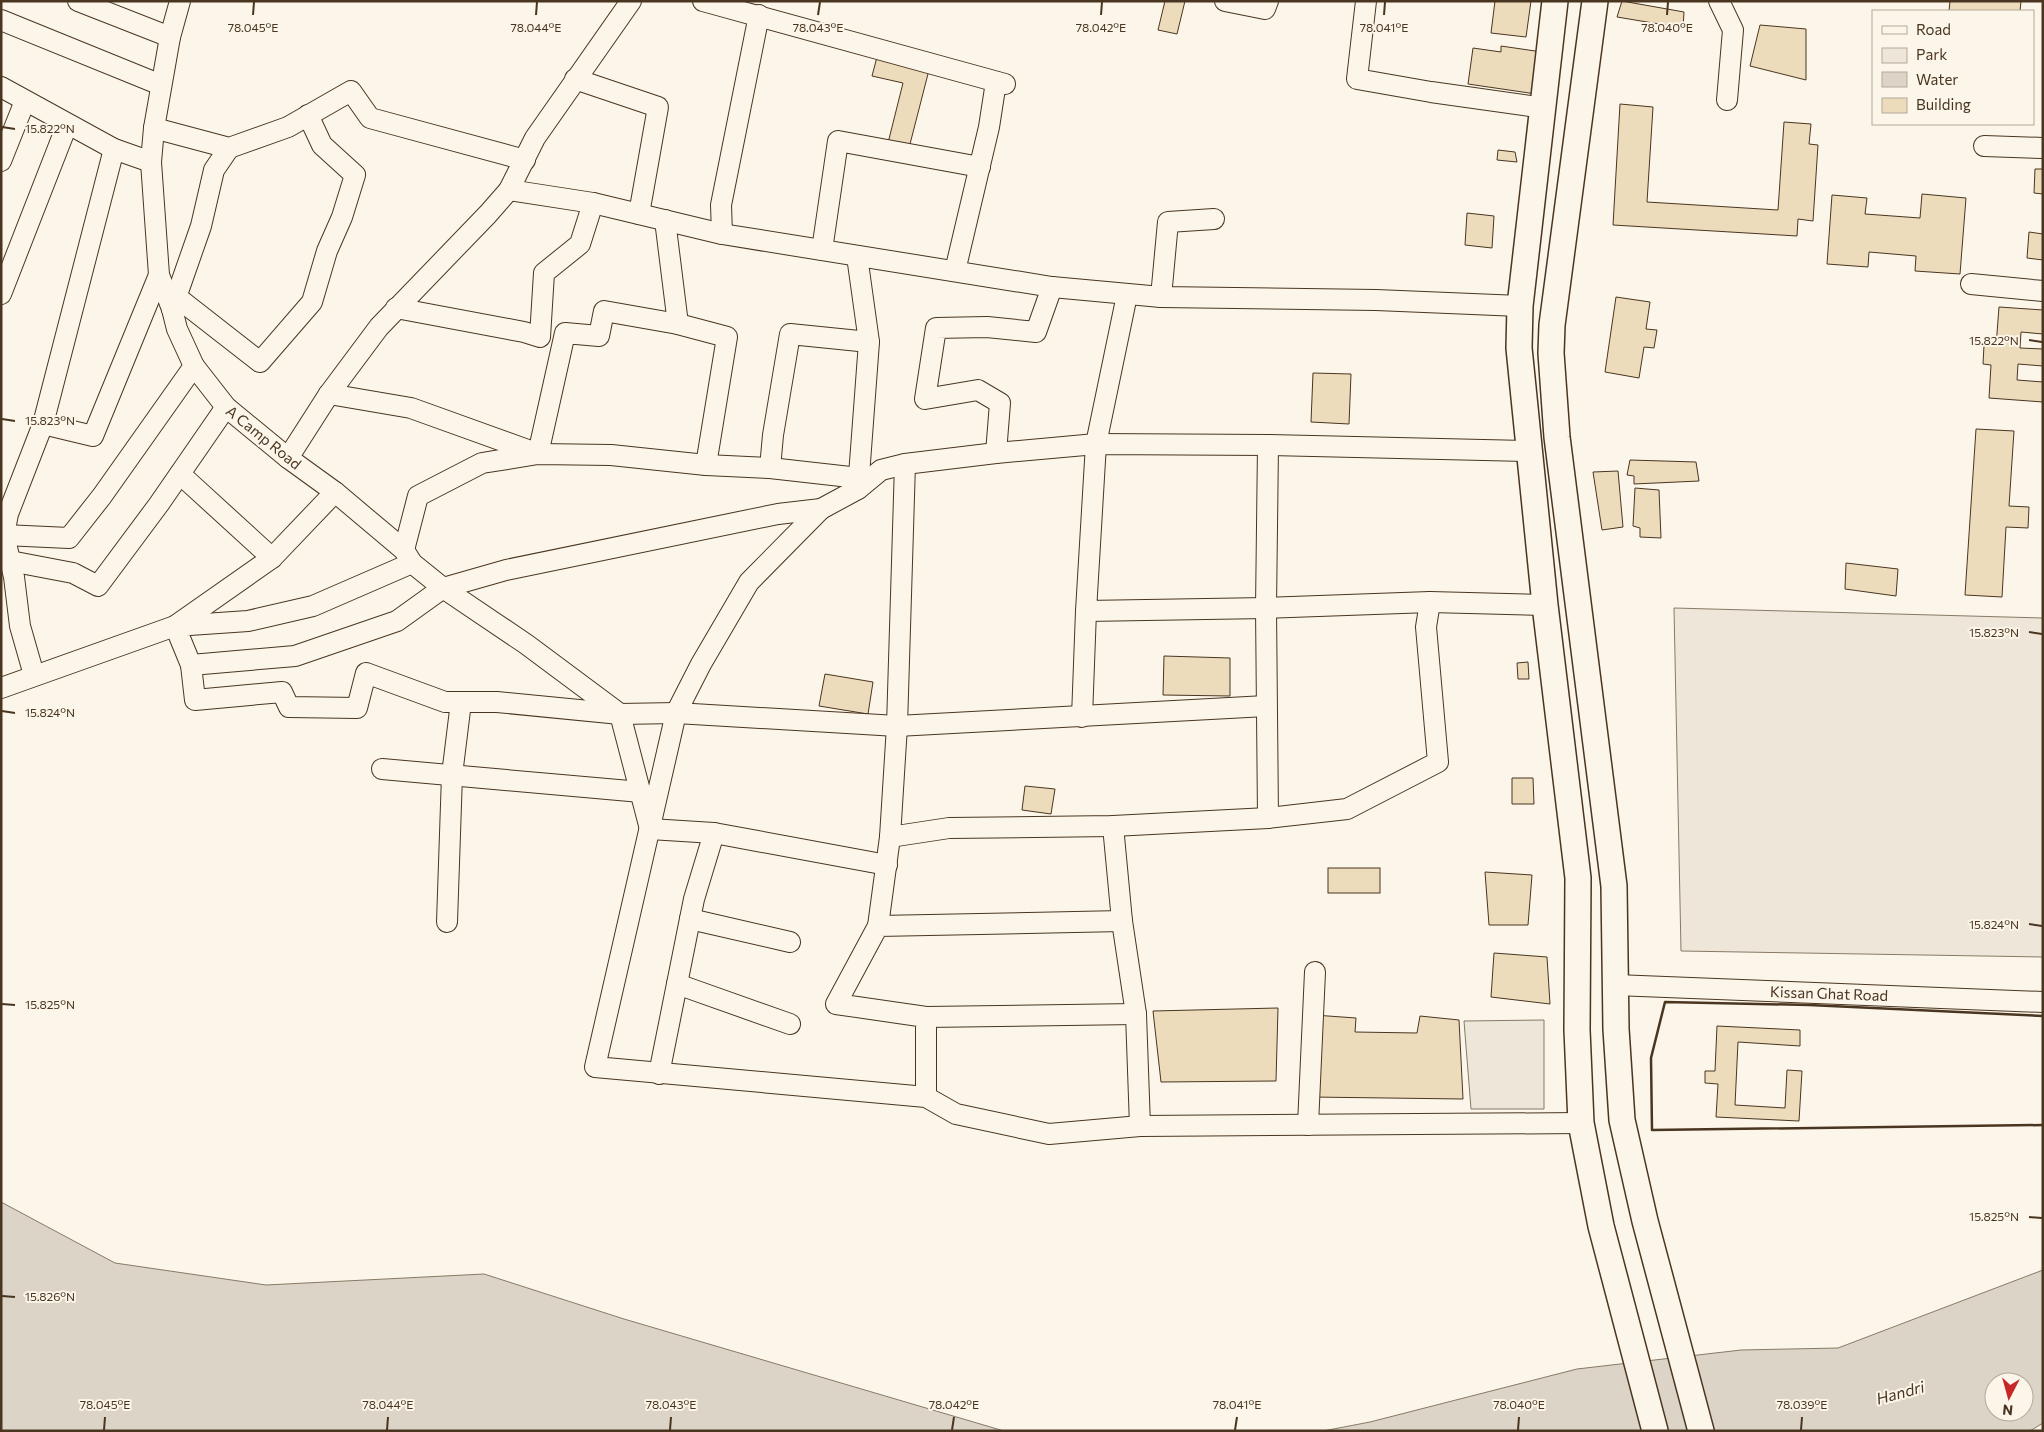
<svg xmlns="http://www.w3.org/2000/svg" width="2044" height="1432" font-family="Commissioner,sans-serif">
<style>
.green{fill:#ede6d9;stroke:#887966}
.parking{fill:#ede7d9;stroke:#887966}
.water{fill:#dcd4c6;stroke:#887966;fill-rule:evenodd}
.building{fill:#ecdcbc;stroke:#4a3520}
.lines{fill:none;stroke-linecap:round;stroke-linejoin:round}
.minor-casing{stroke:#4a3520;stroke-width:22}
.major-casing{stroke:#4a3520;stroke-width:28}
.minor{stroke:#fbf6e9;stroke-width:20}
.major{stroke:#fbf6e9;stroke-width:25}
.wall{stroke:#4a3520;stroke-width:2.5}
.ticks{fill:none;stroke:#4a3520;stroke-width:2}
.labels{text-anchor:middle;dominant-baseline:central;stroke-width:4;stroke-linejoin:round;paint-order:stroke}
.street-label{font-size:15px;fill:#4a3520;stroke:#fbf6e9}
.water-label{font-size:16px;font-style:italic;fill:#4a3520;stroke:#fbf6e9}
.ticks-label{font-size:12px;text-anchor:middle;fill:#4a3520;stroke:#fbf6e9;stroke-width:4;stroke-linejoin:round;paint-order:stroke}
</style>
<rect width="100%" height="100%" fill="#fbf6e9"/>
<polygon class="green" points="1674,608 2043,618 2043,957 1681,951"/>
<polygon class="parking" points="1544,1020 1544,1109 1471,1109 1464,1021"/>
<g class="water">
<polygon points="1,1202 115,1263 266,1285 484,1274 624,1319 1004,1431 1,1431"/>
<path d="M 2043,1270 L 2043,1423 L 2030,1431 L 1323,1431 L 1370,1422 L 1577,1369 L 1741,1350 L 1838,1348 ZM 1994,1382 L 2024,1382 L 2024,1412 L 1994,1412 Z"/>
</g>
<g class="building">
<polygon points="1165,1 1185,1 1177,34 1158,30"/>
<polygon points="1495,1 1531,1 1526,37 1491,33"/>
<polygon points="1622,1 1684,12 1683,28 1617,17"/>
<polygon points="1950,1 2021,1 2020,11 1949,11"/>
<polygon points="1760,25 1806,29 1806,80 1750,66"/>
<polygon points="1501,46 1542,52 1536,94 1468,84 1473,48 1501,52"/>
<polygon points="877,57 929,70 909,148 888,143 903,83 872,76"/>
<polygon points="1620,104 1653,107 1647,202 1778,210 1784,122 1811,124 1809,144 1818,145 1813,221 1798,219 1797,236 1613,225"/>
<polygon points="1498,150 1515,152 1517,162 1497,160"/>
<polygon points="2035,169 2043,169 2043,194 2034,193"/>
<polygon points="1922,194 1966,198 1960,274 1915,271 1916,256 1869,252 1868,267 1827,264 1832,195 1867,198 1865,214 1920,218"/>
<polygon points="1467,213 1494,216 1492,248 1465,245"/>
<polygon points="2029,232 2043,234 2043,260 2027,258"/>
<polygon points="1616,297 1650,302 1646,329 1657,330 1654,348 1644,347 1639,378 1605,372"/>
<polygon points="1999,307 2043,310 2043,334 2021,332 2020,348 2043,349 2043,366 2018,364 2017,380 2043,382 2043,402 1989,398 1991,365 1983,364 1984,345 1996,346"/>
<polygon points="1313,373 1351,374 1349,424 1311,422"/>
<polygon points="1976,429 2014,431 2009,506 2029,507 2028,528 2006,527 2002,597 1965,595"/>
<polygon points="1630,460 1696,462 1699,481 1634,484 1634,476 1627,475"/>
<polygon points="1618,471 1623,527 1602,530 1593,472"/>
<polygon points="1635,488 1659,490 1661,538 1640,537 1640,528 1633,526"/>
<polygon points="1846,563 1898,569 1896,596 1845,589"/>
<polygon points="1164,656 1230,658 1230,696 1163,695"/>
<polygon points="1528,662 1529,679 1518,679 1517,663"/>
<polygon points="825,674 873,682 868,714 819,706"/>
<polygon points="1512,778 1533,778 1534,804 1512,804"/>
<polygon points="1025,786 1055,789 1051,814 1022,810"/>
<rect x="1328" y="868" width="52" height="25"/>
<polygon points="1485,872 1532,875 1528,925 1489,925"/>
<polygon points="1494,953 1547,957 1550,1004 1491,997"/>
<polygon points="1278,1008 1276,1081 1161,1082 1153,1011"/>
<polygon points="1314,1015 1356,1018 1355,1032 1417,1033 1420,1016 1459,1020 1463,1099 1311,1097"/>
<polygon points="1717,1026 1800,1030 1800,1046 1738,1042 1735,1105 1785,1108 1787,1070 1802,1071 1799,1121 1716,1117 1718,1084 1705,1083 1705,1071 1715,1071"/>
</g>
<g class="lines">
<defs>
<g id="minor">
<polyline points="78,1 170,37"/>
<polyline points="180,1 170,37 154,128 151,162 159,275 172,309 177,329 194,366 226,407 288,458 335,492 404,550 412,563 443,588 526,644 620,714 650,829 714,833 887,865"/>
<polyline points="703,1 1005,84"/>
<polyline points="1225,1 1265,9 1268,1"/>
<polyline points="1366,1 1357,79 1431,92 1544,108"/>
<polyline points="1719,1 1733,30 1727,100"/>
<polyline points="1,20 161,85"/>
<polyline points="575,79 658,107 639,214"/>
<polyline points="1,87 114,149 151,162"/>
<polyline points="154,128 229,148 288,127 351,91 370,118 525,160"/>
<polyline points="1984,146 2043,148"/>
<polyline points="1,161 25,101"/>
<polyline points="509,190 593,203 722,234 1052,287 1161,297 1376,300 1520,306"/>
<polyline points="665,220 678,324 727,337 706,465"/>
<polyline points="722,234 721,205 759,15"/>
<polyline points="822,250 838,141 980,167"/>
<polyline points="857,256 869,342 858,489"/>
<polyline points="955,271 989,127 996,82"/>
<polyline points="1971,284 2043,291"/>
<polyline points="1,294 67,125"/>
<polyline points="1127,295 1096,444 1086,611 1266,608 1430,602 1545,605"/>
<polyline points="1161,297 1168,222 1214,219"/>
<polyline points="396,308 524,332 540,337 544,273 580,244 593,203"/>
<polyline points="172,309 183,302 260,362 312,302 327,251 342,217 355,175 322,145 308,115"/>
<polyline points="172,309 201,226 214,170 229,148"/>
<polyline points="329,394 411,408 536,453"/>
<polyline points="43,424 93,436 159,275"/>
<polyline points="996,453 1000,403 978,390 925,399 936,328 987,327 1036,332 1052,287"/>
<polyline points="538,454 565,333 599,336 604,311 678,324"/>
<polyline points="288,458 329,394 379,327 488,214 509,190 535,138 631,1"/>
<polyline points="770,468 773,435 790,334 869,342"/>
<polyline points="180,474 272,558"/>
<polyline points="821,509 749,582 701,664 676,713 595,1067 926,1097 956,1114 1049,1134 1140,1126 1581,1123"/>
<polyline points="4,535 69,538 102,496 194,366"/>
<polyline points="404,550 418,496 482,463 538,454 611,455 706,465 770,468 859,478"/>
<polyline points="10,561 73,573 98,586 159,504 226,407"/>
<polyline points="412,563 313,606 248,621 175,626 191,665 195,700 282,692 289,707 357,708 366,673 445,702 497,702 620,714 676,713 897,726 1266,706"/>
<polyline points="191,665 295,656 397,621 443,588 506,570 778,514 821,509 858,489 881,470 905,464 996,453 1096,444 1268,445 1529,451"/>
<polyline points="34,675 20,626 14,577 4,535 8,514 43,424 114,149"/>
<polyline points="1,688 175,626 272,558 335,492"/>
<polyline points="1082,717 1086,611"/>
<polyline points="382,769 641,792"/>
<polyline points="1268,818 1266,608 1268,445"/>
<polyline points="1113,826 1122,921 1136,1014 1140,1126"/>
<polyline points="890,837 949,828 1113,826 1268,818 1347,809 1438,762 1426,627 1430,602"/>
<polyline points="690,919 790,942"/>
<polyline points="447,922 452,775 461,702"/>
<polyline points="878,926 890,837 897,726 905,464"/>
<polyline points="677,984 790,1024"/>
<polyline points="1615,985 2043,1002"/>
<polyline points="926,1017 1136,1014"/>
<polyline points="659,1074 694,899 714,833"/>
<polyline points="926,1097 926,1017 836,1004 878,926 1122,921"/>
<polyline points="1308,1125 1315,972"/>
</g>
<g id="major">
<polyline points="1555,1 1520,306 1519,348 1545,605 1578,878 1577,1030 1581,1123 1601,1226 1655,1431"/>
<polyline points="1595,1 1552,325 1551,353 1557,437 1614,886 1616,1029 1622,1120 1645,1221 1701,1431"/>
</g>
</defs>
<use href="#minor" class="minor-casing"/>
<use href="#major" class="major-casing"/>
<use href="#minor" class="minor"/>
<use href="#major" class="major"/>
<polyline class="wall" points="2043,1016 1809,1005 1665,1002 1651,1058 1652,1130 2043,1125"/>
</g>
<path class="ticks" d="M 253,15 L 254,2M 536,15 L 537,2M 818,15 L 820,2M 1101,15 L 1102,2M 1384,15 L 1385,2M 1667,15 L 1668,2M 2,127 L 15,129M 2029,340 L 2042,342M 2,419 L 15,421M 2029,632 L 2042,634M 2,711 L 15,713M 2029,924 L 2042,926M 2,1004 L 15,1005M 2029,1217 L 2042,1218M 2,1296 L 15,1297M 104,1430 L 105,1417M 387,1430 L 388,1417M 670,1430 L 671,1417M 952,1430 L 954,1417M 1235,1430 L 1237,1417M 1518,1430 L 1519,1417M 1801,1430 L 1802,1417"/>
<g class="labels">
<g class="street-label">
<text transform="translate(264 437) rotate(39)">A Camp Road</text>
<text transform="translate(1829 993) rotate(2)">Kissan Ghat Road</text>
</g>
<g class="water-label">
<text transform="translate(1900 1392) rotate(-15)">Handri</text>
</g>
</g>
<g class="ticks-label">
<text x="253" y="32">78.045°E</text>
<text x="536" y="32">78.044°E</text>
<text x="818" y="32">78.043°E</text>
<text x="1101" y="32">78.042°E</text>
<text x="1384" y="32">78.041°E</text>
<text x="1667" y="32">78.040°E</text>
<text x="50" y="133">15.822°N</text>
<text x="1994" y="345">15.822°N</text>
<text x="50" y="425">15.823°N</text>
<text x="1994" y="637">15.823°N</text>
<text x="50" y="717">15.824°N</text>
<text x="1994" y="929">15.824°N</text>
<text x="50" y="1009">15.825°N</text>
<text x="1994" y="1221">15.825°N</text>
<text x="50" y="1301">15.826°N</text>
<text x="105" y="1409">78.045°E</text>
<text x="388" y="1409">78.044°E</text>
<text x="671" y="1409">78.043°E</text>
<text x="954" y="1409">78.042°E</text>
<text x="1237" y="1409">78.041°E</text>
<text x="1519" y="1409">78.040°E</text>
<text x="1802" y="1409">78.039°E</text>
</g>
<rect width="2044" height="1432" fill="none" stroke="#4a3520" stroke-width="5"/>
<rect x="1872" y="10" width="162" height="115" fill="#fbf6e9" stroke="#b4a999"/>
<rect x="1882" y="26" width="25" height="8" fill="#fbf6e9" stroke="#b4a999"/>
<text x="1916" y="35" font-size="15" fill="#4a3520">Road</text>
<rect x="1882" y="48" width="25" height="15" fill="#ede6d9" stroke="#b4a999"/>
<text x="1916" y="60" font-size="15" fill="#4a3520">Park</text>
<rect x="1882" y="72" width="25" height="15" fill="#dcd4c6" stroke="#b4a999"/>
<text x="1916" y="85" font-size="15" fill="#4a3520">Water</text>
<rect x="1882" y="98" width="25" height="15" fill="#ecdcbc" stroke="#b4a999"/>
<text x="1916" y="110" font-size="15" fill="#4a3520">Building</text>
<g transform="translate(2009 1397) rotate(186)"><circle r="24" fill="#fbf6e9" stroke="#b4a999"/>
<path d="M0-4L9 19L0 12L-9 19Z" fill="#c62828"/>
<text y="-8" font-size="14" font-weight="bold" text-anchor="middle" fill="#4a3520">N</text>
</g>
</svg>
